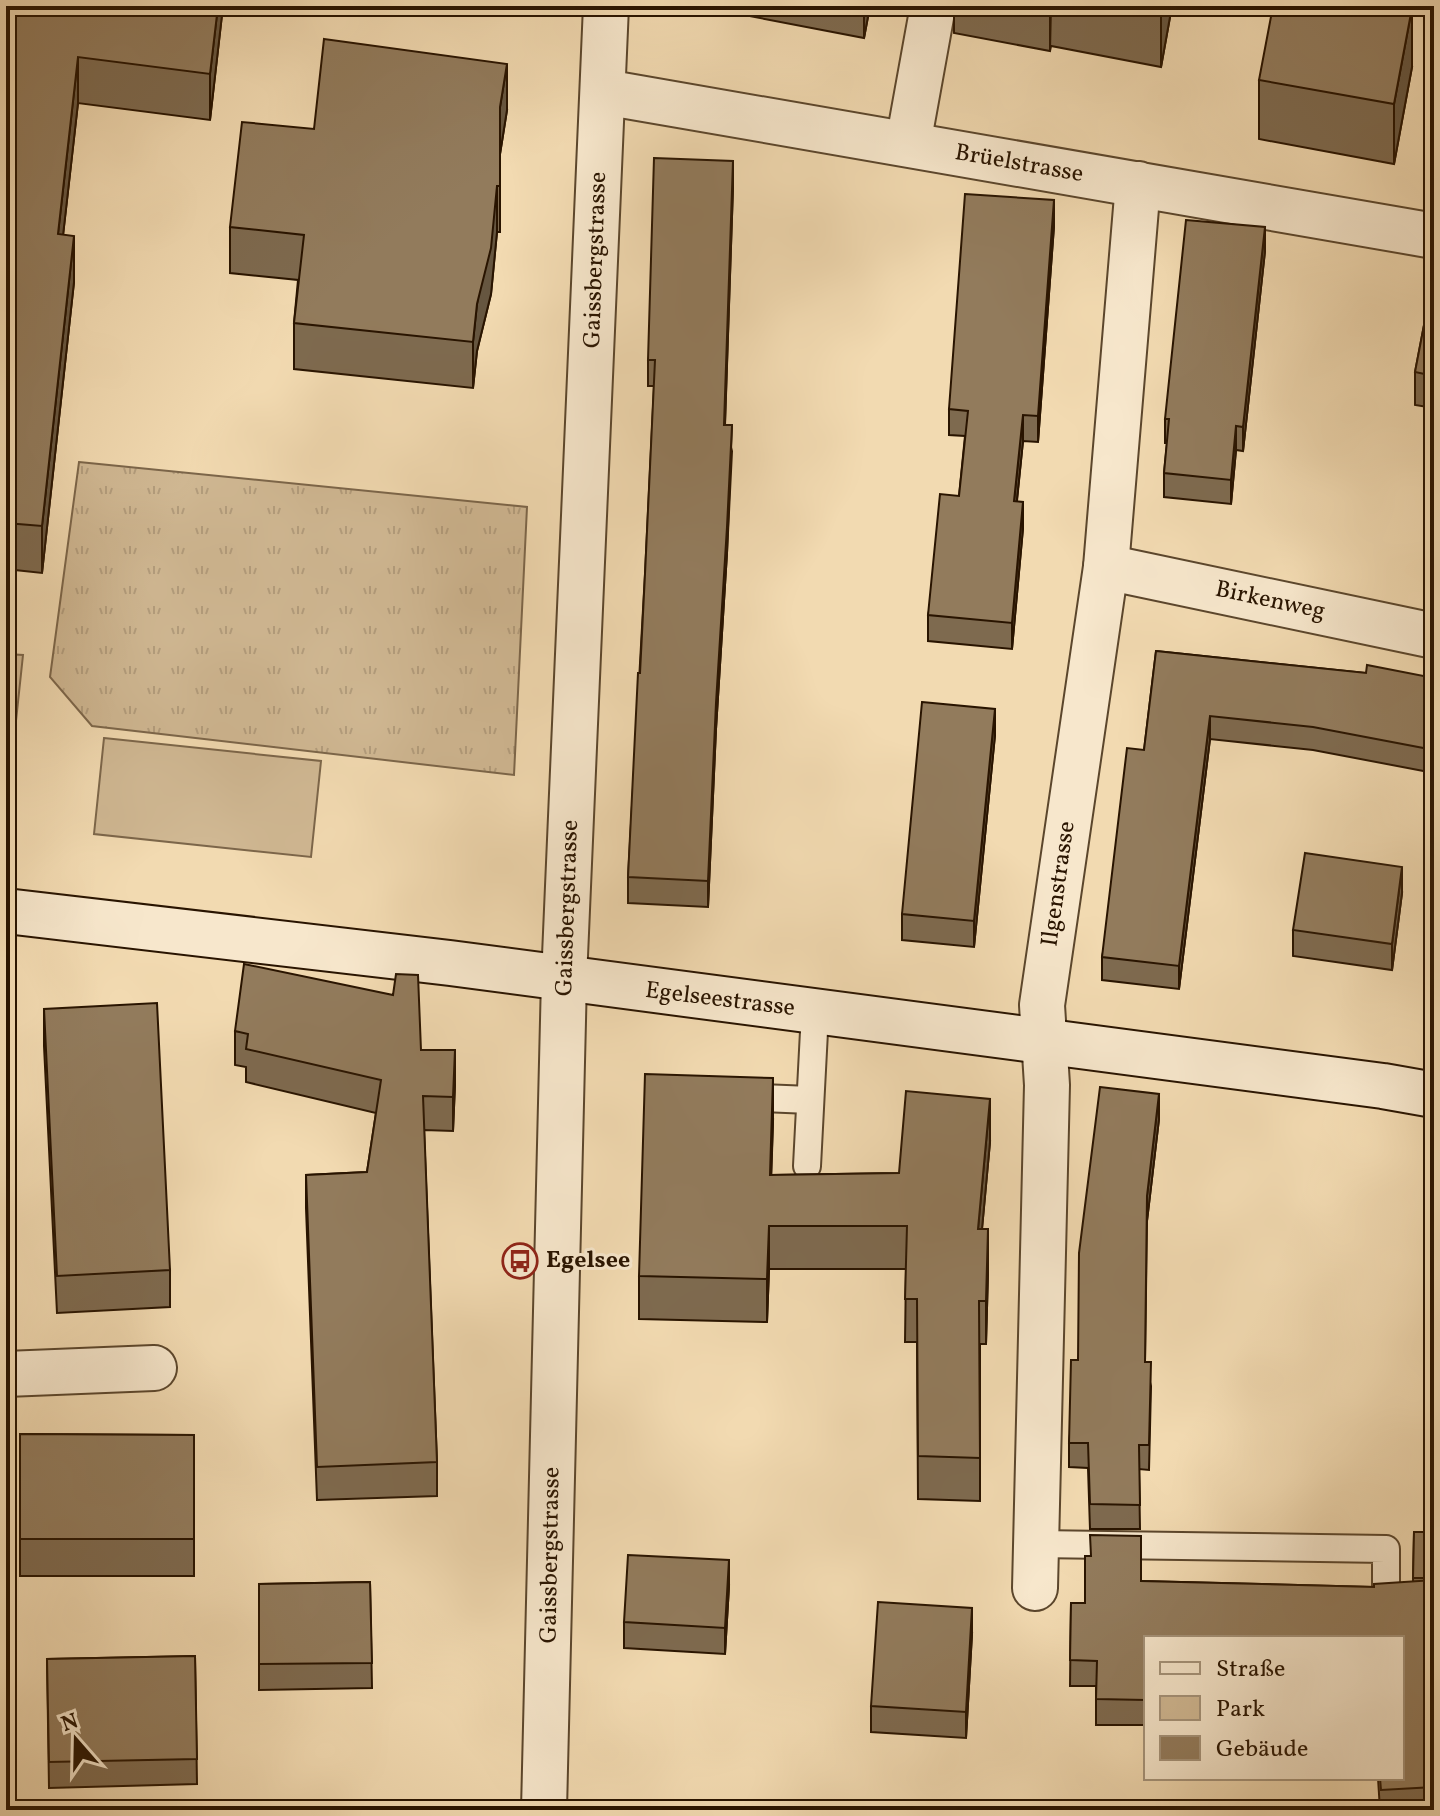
<svg xmlns="http://www.w3.org/2000/svg" width="1440" height="1816" font-family="Vollkorn,serif">
<style>
.grass{fill:url(#grass-tufts);stroke:#7c664a;stroke-width:2}
.green{fill:#d0b893;stroke:#7c664a;stroke-width:2}
.lines{fill:none;stroke-linecap:round;stroke-linejoin:round}
.service-casing{stroke:#5b462c;stroke-width:30}
.minor-casing{stroke:#5b462c;stroke-width:48}
.secondary-casing{stroke:#291400;stroke-width:48}
.service{stroke:#f7e7cc;stroke-width:26}
.minor{stroke:#f7e7cc;stroke-width:44}
.secondary{stroke:#f7e7cc;stroke-width:44}
.wall{fill:#7e6a4f;stroke:#291400;stroke-width:2}
.shaded-wall{fill:#665640;stroke:#291400;stroke-width:2}
.building{fill:#927b5c;stroke:#291400;stroke-width:2}
.labels{text-anchor:middle;dominant-baseline:central;stroke-width:6;stroke-linejoin:round;paint-order:stroke}
.street-label{font-size:24px;fill:#291400;stroke:#f7e7cc}
.poi-label{font-size:24px;font-weight:bold;fill:#291400;stroke:#f7e7cc;text-anchor:start}
</style>
<defs>
<pattern id="grass-tufts" width="24" height="20" patternUnits="userSpaceOnUse" patternTransform="scale(2)"><rect width="24" height="20" fill="#d0b893"/><path d="M3 7l-1-3M5 7V3M7 7l1-3M15 17l-1-3M17 17v-4M19 17l1-3" fill="none" stroke="#b39d7d"/></pattern>
</defs>
<rect width="100%" height="100%" fill="#f2dab1"/>
<filter id="stains"><feTurbulence type="fractalNoise" baseFrequency=".0025" numOctaves="4"/><feColorMatrix values="0 0 0 0 .2 0 0 0 0 .09 0 0 0 0 .02 0 0 0 .5 -.17"/></filter>
<radialGradient id="worn" r=".72"><stop offset=".6" stop-color="#630" stop-opacity="0"/><stop offset="1" stop-color="#630" stop-opacity=".3"/></radialGradient>
<polygon class="grass" points="79,462 527,507 514,775 92,726 50,677"/>
<g class="green">
<polygon points="6,654 23,655 6,815"/>
<polygon points="104,738 321,761 311,857 94,834"/>
</g>
<g class="lines">
<defs>
<g id="service">
<polyline points="738,1097 810,1100"/>
<polyline points="807,1166 815,1012"/>
<polyline points="1036,1544 1386,1549 1386,1588"/>
</g>
<g id="minor">
<polyline points="604,92 1434,236"/>
<polyline points="908,144 933,6"/>
<polyline points="1106,567 1434,636"/>
<polyline points="6,1374 154,1368"/>
<polyline points="1035,1588 1047,1085 1042,1005 1106,567 1138,184"/>
<polyline points="544,1810 564,979 606,6"/>
</g>
<polyline id="secondary" points="6,911 450,963 1383,1086 1434,1095"/>
</defs>
<use href="#service" class="service-casing"/>
<use href="#minor" class="minor-casing"/>
<use href="#secondary" class="secondary-casing"/>
<use href="#service" class="service"/>
<use href="#minor" class="minor"/>
<use href="#secondary" class="secondary"/>
</g>
<g class="wall">
<polygon points="6,6 223,6 210,120 78,103 63,235 74,282 42,573 6,569"/>
<polygon points="697,6 870,6 864,38"/>
<polygon points="954,6 1172,6 1161,67 1051,46 1050,51 954,33"/>
<polygon points="1412,67 1394,164 1259,139 1259,80"/>
<polygon points="507,110 500,154 500,232 497,232 491,294 477,351 473,388 294,369 294,323 298,280 230,273 230,227 314,129"/>
<polygon points="733,187 725,425 732,451 727,553 716,729 708,907 628,903 628,877 645,574 654,386 648,386 648,360"/>
<polygon points="1054,226 1038,442 1023,441 1017,501 1023,528 1012,649 928,641 928,615 959,496 965,436 949,435 949,409"/>
<polygon points="1265,251 1243,451 1236,450 1231,504 1164,497 1164,473 1167,443 1165,443 1165,419"/>
<polygon points="1434,273 1434,408 1415,405 1415,372"/>
<polygon points="1156,651 1366,673 1434,678 1434,773 1313,750 1210,739 1179,989 1102,980 1102,957 1144,750"/>
<polygon points="995,735 974,947 902,940 902,914"/>
<polygon points="1402,893 1392,970 1293,956 1293,930"/>
<polygon points="44,1009 170,1270 170,1307 57,1313 44,1046"/>
<polygon points="235,1031 421,1050 455,1084 453,1131 424,1130 437,1462 437,1496 317,1500 306,1208 306,1175 367,1172 376,1113 246,1082 246,1067 235,1065"/>
<polygon points="1159,1119 1147,1221 1145,1362 1151,1386 1149,1470 1139,1469 1140,1529 1090,1529 1088,1468 1069,1467 1069,1443 1078,1360"/>
<polygon points="773,1121 771,1175 899,1173 990,1142 982,1229 988,1272 986,1344 980,1344 980,1501 918,1499 917,1342 905,1342 906,1269 769,1269 767,1322 639,1319 639,1276"/>
<polygon points="20,1434 194,1435 194,1576 20,1576"/>
<polygon points="1414,1532 1434,1532 1434,1810 1380,1810 1378,1778 1402,1778 1402,1638 1146,1638 1146,1725 1096,1725 1096,1686 1070,1686 1071,1603 1085,1603 1141,1581 1374,1587 1413,1582"/>
<polygon points="370,1582 372,1688 259,1690 259,1584"/>
<polygon points="729,1586 725,1654 624,1648 624,1622"/>
<polygon points="972,1634 966,1738 871,1732 871,1706"/>
<polygon points="195,1656 197,1784 49,1788 47,1659"/>
</g>
<g class="shaded-wall">
<polygon points="218,6 223,6 210,120 210,74"/>
<polygon points="864,6 870,6 864,38"/>
<polygon points="1050,6 1051,6 1050,51"/>
<polygon points="1161,6 1172,6 1161,67"/>
<polygon points="1412,8 1412,67 1394,164 1394,104"/>
<polygon points="78,57 78,103 58,280 58,234"/>
<polygon points="507,64 507,110 500,154 500,232 500,107"/>
<polygon points="733,161 733,187 724,451 724,425"/>
<polygon points="497,186 497,232 491,294 477,351 473,388 473,342 477,304"/>
<polygon points="1054,200 1054,226 1038,442 1038,416"/>
<polygon points="1265,227 1265,251 1243,451 1243,427"/>
<polygon points="74,236 74,282 42,573 42,526"/>
<polygon points="1023,415 1023,441 1014,527 1014,501"/>
<polygon points="732,425 727,553 716,729 708,907 708,881 716,703"/>
<polygon points="1236,426 1236,450 1231,504 1231,480"/>
<polygon points="1023,502 1023,528 1012,649 1012,623"/>
<polygon points="995,709 995,735 974,947 974,921"/>
<polygon points="1210,716 1210,739 1179,989 1179,966"/>
<polygon points="1402,867 1402,893 1392,970 1392,944"/>
<polygon points="455,1050 455,1084 453,1131 453,1097"/>
<polygon points="773,1078 773,1121 770,1217 770,1175"/>
<polygon points="1159,1094 1159,1119 1147,1221 1147,1196"/>
<polygon points="990,1099 990,1142 978,1272 978,1229"/>
<polygon points="769,1226 769,1269 767,1322 767,1279"/>
<polygon points="988,1229 988,1272 986,1344 986,1301"/>
<polygon points="729,1560 729,1586 725,1654 725,1628"/>
<polygon points="972,1608 972,1634 966,1738 966,1712"/>
</g>
<g class="building">
<polygon points="6,6 218,6 210,74 78,57 58,234 74,236 42,526 6,523"/>
<polygon points="1273,6 1402,6 1412,8 1394,104 1259,80"/>
<polygon points="324,39 507,64 500,107 500,186 497,186 491,248 477,304 473,342 294,323 304,235 230,227 242,122 314,129"/>
<polygon points="654,158 733,161 724,425 732,425 727,527 716,703 708,881 628,877 638,673 640,673 645,574 655,360 648,360"/>
<polygon points="965,194 1054,200 1038,416 1023,415 1014,501 1023,502 1012,623 928,615 940,494 959,496 968,411 949,409"/>
<polygon points="1186,220 1265,227 1243,427 1236,426 1231,480 1164,473 1169,419 1165,419"/>
<polygon points="1434,273 1434,376 1415,372"/>
<polygon points="1156,651 1366,673 1367,665 1434,678 1434,750 1313,727 1210,716 1179,966 1102,957 1127,748 1144,750"/>
<polygon points="922,702 995,709 974,921 902,914"/>
<polygon points="1305,853 1402,867 1392,944 1293,930"/>
<polygon points="244,964 393,995 396,974 418,975 421,1050 455,1050 453,1097 423,1096 437,1462 317,1467 306,1175 367,1172 381,1080 246,1049 248,1034 235,1031"/>
<polygon points="157,1003 170,1270 57,1276 44,1009"/>
<polygon points="645,1074 773,1078 770,1175 899,1173 906,1091 990,1099 978,1229 988,1229 986,1301 979,1301 980,1458 918,1456 917,1299 905,1299 907,1226 769,1226 767,1279 639,1276"/>
<polygon points="1100,1087 1159,1094 1147,1196 1145,1362 1151,1362 1149,1445 1139,1445 1140,1505 1090,1504 1088,1443 1069,1443 1071,1360 1078,1360 1079,1253"/>
<polygon points="20,1434 194,1435 194,1539 20,1539"/>
<polygon points="1414,1532 1434,1532 1434,1578 1413,1578"/>
<polygon points="1090,1535 1141,1536 1141,1581 1374,1587 1374,1584 1434,1580 1434,1787 1381,1790 1380,1778 1402,1778 1402,1638 1146,1638 1146,1700 1096,1699 1097,1661 1070,1660 1071,1603 1085,1603 1085,1556 1091,1556"/>
<polygon points="628,1555 729,1560 725,1628 624,1622"/>
<polygon points="370,1582 372,1663 259,1664 259,1584"/>
<polygon points="878,1602 972,1608 966,1712 871,1706"/>
<polygon points="195,1656 197,1759 49,1762 47,1659"/>
</g>
<defs>
<symbol id="bus-ring" viewBox="-11 -11 22 22"><circle r="9.5" fill="#f7e7cc" stroke="#8f2418" stroke-width="1.5"/><path d="M-5-6H5V4H4V6H2V4H-2V6H-4V4H-5ZM-3.5-4V0h7V-4ZM-3.5 1.2v1.5H-2V1.2ZM2 1.2v1.5H3.5V1.2Z" fill="#8f2418"/></symbol>
</defs>
<g fill-rule="evenodd">
<use href="#bus-ring" x="500" y="1241" width="40" height="40"/>
</g>
<g class="labels">
<g class="street-label">
<text transform="translate(1019 164) rotate(10)">Brüelstrasse</text>
<text transform="translate(596 260) rotate(-88)">Gaissbergstrasse</text>
<text transform="translate(1270 601) rotate(12)">Birkenweg</text>
<text transform="translate(1059 884) rotate(-82)">Ilgenstrasse</text>
<text transform="translate(568 908) rotate(-88)">Gaissbergstrasse</text>
<text transform="translate(720 1000) rotate(7)">Egelseestrasse</text>
<text transform="translate(551 1555) rotate(-89)">Gaissbergstrasse</text>
</g>
<g class="poi-label">
<text x="546" y="1261">Egelsee</text>
</g>
</g>
<rect width="1440" height="1816" fill="none" stroke="#f2dab1" stroke-width="32"/>
<rect x="8" y="8" width="1424" height="1800" fill="none" stroke="#291400" stroke-width="4"/>
<rect x="16" y="16" width="1408" height="1784" fill="none" stroke="#291400" stroke-width="2"/>
<rect x="1144" y="1636" width="260" height="144" fill="#f7e7cc" stroke="#a5937a" stroke-width="2"/>
<rect x="1160" y="1662" width="40" height="12" fill="#f7e7cc" stroke="#a5937a" stroke-width="2"/>
<text x="1216" y="1676" font-size="24" fill="#291400">Straße</text>
<rect x="1160" y="1696" width="40" height="24" fill="#d0b893" stroke="#a5937a" stroke-width="2"/>
<text x="1216" y="1716" font-size="24" fill="#291400">Park</text>
<rect x="1160" y="1736" width="40" height="24" fill="#927b5c" stroke="#a5937a" stroke-width="2"/>
<text x="1216" y="1756" font-size="24" fill="#291400">Gebäude</text>
<g transform="translate(76 1740) rotate(340)" stroke="#f7e7cc" stroke-width="6" paint-order="stroke">
<path d="M0-6L14 30L0 20L-14 30Z" fill="#291400"/>
<text y="-12" font-size="22" font-weight="bold" text-anchor="middle" fill="#291400">N</text>
</g>
<rect width="100%" height="100%" filter="url(#stains)"/>
<rect width="100%" height="100%" fill="url(#worn)"/>
</svg>
